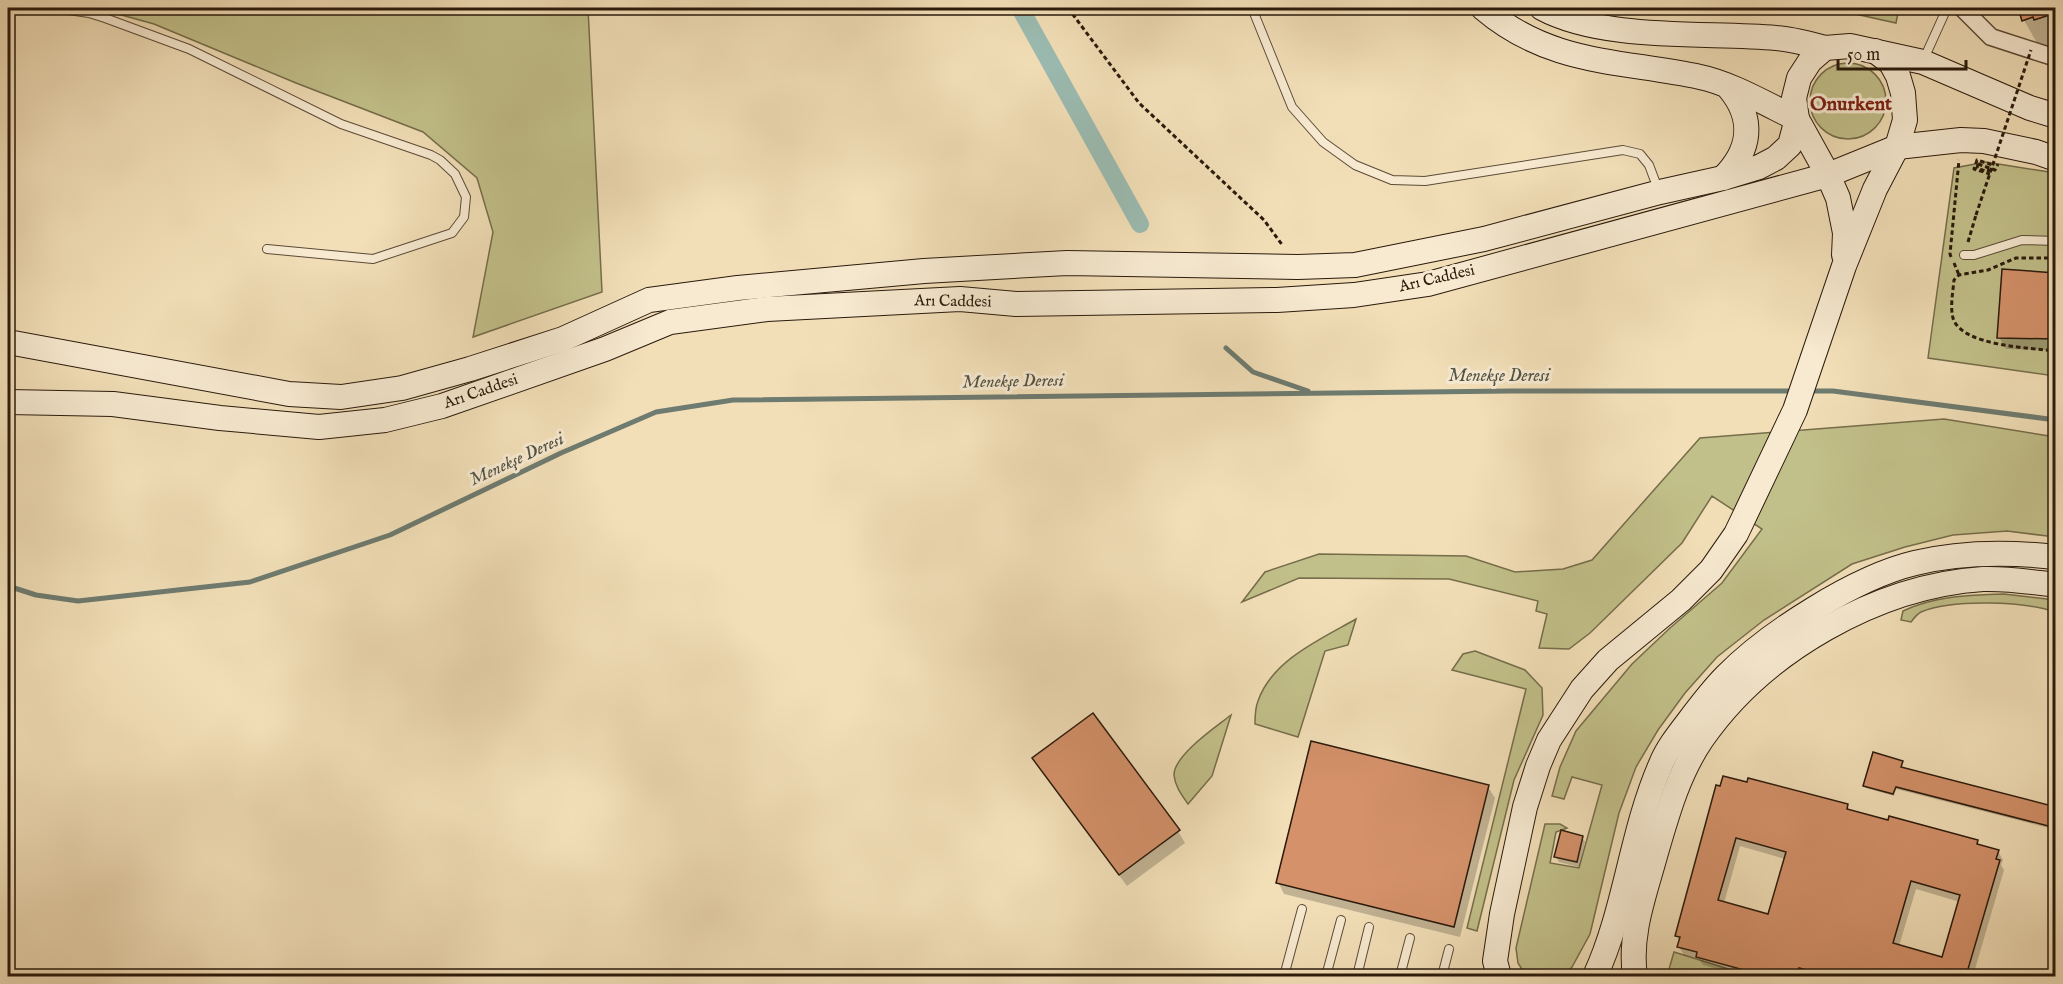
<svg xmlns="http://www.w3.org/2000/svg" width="2063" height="984" font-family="'IM FELL English',serif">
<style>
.green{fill:#c2c08a;stroke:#766d4b;stroke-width:1.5}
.shadow{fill:#0003;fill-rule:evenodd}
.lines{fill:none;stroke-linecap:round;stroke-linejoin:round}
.stream{stroke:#6e7b70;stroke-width:5}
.canal{stroke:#9bbcb2;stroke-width:18}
.building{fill:#d4916a;stroke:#2a1a0c;stroke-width:1.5;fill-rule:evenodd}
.lane-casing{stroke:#5c4b37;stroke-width:10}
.street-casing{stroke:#5c4b37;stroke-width:19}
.secondary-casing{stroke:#2a1a0c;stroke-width:26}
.path{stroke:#2a1a0c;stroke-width:3;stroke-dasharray:4.5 3;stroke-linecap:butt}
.lane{stroke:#f7ead1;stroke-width:8}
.street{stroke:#f7ead1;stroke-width:16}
.secondary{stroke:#f7ead1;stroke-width:24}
.path-bridge{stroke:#2a1a0c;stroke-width:3;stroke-dasharray:4.5 3;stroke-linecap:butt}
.labels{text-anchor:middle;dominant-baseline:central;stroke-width:6;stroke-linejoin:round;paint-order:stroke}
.street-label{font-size:16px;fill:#2a1a0c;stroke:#f7ead1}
.water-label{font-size:18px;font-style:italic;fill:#525346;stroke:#f7ead1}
.quarter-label{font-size:20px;font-weight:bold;fill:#7a1f14;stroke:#f7ead1}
</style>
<rect width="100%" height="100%" fill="#f2dfb8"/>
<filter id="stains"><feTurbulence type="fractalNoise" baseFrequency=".00333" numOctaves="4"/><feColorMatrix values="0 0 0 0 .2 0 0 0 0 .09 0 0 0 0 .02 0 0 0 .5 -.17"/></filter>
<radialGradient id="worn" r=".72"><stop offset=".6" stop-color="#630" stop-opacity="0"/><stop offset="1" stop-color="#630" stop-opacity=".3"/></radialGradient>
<g class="green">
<polygon points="96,8 588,8 602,292 473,337 493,232 477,178 423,132 296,83 154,24"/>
<polygon points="1828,8 1899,8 1896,23"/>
<circle cx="1848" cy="101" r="38"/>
<polygon points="1986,162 2055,173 2055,376 1928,358 1954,168"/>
<polygon points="1944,419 2055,437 2055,537 2007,531 1953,535 1905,547 1852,564 1764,620 1717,657 1685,693 1658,730 1636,767 1619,813 1590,934 1572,967 1563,976 1526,976 1518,963 1516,948 1545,824 1560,824 1567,828 1556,832 1550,863 1579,868 1602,785 1572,777 1564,799 1552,796 1560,767 1576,731 1632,664 1670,628 1722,583 1762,529 1712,496 1682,543 1590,633 1569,649 1539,648 1547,614 1536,611 1538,601 1449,579 1299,578 1242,602 1265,572 1319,554 1466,556 1515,572 1563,569 1592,560 1700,438"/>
<path d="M 2004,594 L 2055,600 L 2055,612 C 2024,601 1952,599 1921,612 C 1917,614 1914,618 1911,622 L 1901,620 L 1903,611 C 1934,596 1969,595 2004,594 Z"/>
<path d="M 1356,619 L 1348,645 L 1325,651 L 1298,737 L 1255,724 C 1255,717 1255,708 1258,701 C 1272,660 1321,639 1356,619 Z"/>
<polygon points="1475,651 1525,670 1542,688 1543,715 1514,780 1477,931 1467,928 1526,689 1452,670 1463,654"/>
<path d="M 1231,715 L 1212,776 L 1188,804 C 1181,794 1175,786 1174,775 C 1174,755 1216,727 1231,715 Z"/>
<polygon points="1674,952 1751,976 1667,976"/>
</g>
<g class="shadow">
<polygon points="2017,8 2056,8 2056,49 2053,50 2051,47 2041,50"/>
<polygon points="2056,275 2056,350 2006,349 1999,337"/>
<polygon points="1902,762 1902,769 2056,809 2056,830 1896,789 1894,796 1866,788 1865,786"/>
<polygon points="1041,770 1178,831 1185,843 1127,886"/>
<polygon points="1488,787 1495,798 1460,937 1284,894 1278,882"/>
<path d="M 1717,787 L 1847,806 L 1850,812 L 1977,842 L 1980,846 L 1998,851 L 2003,860 L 2001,865 L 2004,870 L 1973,976 L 1742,976 L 1703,965 L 1699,959 L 1684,955 L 1679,947 L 1680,942 L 1677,936 ZM 1740,846 L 1785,859 L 1769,916 L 1724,903 ZM 1916,889 L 1960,902 L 1943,959 L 1899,946 Z"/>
<polygon points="1582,837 1585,842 1579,867 1559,862 1556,857"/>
</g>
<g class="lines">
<g class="stream">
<polyline points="1226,348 1253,372 1308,391"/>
<polyline points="1809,391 1833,391 2056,420"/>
<polyline points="8,586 36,595 78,601 250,582 390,535 561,453 656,412 733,400 1511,391 1794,391"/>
</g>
<polyline class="canal" points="1020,8 1140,224"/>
</g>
<g class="building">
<polygon points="2018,8 2056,8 2056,13 2034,20 2033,17 2022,21"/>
<polygon points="2002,269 2056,273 2056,339 1997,338"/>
<polygon points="1093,713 1180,830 1119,875 1032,758"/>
<polygon points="1311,741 1489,785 1454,927 1276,883"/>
<polygon points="1873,752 1903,761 1901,767 2056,807 2056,828 1896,787 1893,794 1863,786"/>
<path d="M 1723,776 L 1747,782 L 1748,778 L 1848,804 L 1847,809 L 1888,820 L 1889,816 L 1978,840 L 1977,844 L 1999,850 L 1996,859 L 2000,860 L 1966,976 L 1828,976 L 1799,968 L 1796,976 L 1766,976 L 1696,957 L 1697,952 L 1677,947 L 1680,937 L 1675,936 L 1716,785 L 1720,786 ZM 1736,838 L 1786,852 L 1768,914 L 1718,900 ZM 1911,881 L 1960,895 L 1942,957 L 1893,943 Z"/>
<polygon points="1561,830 1583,836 1577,862 1554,857"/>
</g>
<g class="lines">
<defs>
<g id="lane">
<polyline points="55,8 89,13 105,18 189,49 341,124 431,155 440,160 455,174 466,197 464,217 452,233 373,259 267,249"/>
<polyline points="1252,8 1292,107 1323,142 1355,165 1392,180 1425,181 1623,150 1640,154 1649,165 1658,189"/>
<polyline points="8,10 32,8"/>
<polyline points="1923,61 1947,8"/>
<polyline points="1964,255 1974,255 2022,240 2056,241"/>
<polyline points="1284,976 1302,909"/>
<polyline points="1326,976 1341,920"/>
<polyline points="1357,976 1369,927"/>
<polyline points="1400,976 1410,938"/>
<polyline points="1442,976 1449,949"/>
</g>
<polyline id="street" points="1962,8 1991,37 2056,58"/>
<g id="secondary">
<path d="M 1483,8 C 1550,65 1619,60 1700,77 C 1730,83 1768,105 1797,119"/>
<path d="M 1542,8 C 1603,41 1706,32 1776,38 C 1792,39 1809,44 1825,48"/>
<path d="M 1723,178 C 1751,150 1755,119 1729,88"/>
<polyline points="1844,255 1845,233 1838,198 1828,175 1797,119 1794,98 1799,78 1810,61 1825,48 1850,46 1923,62 2030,108 2056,116"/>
<polyline points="8,342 289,394 341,397 402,388 470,369 563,339 649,300 738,288 924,271 1067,263 1298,267 1355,265 1484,239 1660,192 1723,178 1759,167 1776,158 1790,145 1797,119"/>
<polyline points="8,402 113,404 220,418 319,427 385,420 442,406 605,349 670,322 767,309 960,299 1016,304 1277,300 1354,295 1428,284 1828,175 1897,147 1961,140 1984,141 2036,152 2056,159"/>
<polyline points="1499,976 1495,961 1502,914 1525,807 1538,766 1549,740 1582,689 1608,660 1681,600 1711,570 1736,534 1795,410 1844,266 1875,189 1897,147 1905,120 1903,93 1898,76 1891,63 1875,51"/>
<path d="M 1595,976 C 1626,909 1631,832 1661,764 C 1667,749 1678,735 1688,722 C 1700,706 1712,690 1726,676 C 1768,633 1856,577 1915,563 C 1960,552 2010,552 2056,557"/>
<path d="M 1635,976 C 1629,935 1644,896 1655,856 C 1667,815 1678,774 1702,739 C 1763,651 1877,586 1983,579 C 2008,578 2031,582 2056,585"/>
</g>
</defs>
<use href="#lane" class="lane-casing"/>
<use href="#street" class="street-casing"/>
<use href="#secondary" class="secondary-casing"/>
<g class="path">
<polyline points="1068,8 1139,103 1264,220 1283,246"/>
<polyline points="1978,164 1995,170 1998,164"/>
<polyline points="1968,242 1976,215"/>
<polyline points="1951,257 1950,254 1959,160"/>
<path d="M 2056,258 L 2016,258 L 1988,270 L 1959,275 L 1954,280 C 1953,291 1950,307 1953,318 C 1961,346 2031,348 2056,351"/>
<polyline points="1954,263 1959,275"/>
</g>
<use href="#lane" class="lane"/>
<use href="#street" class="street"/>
<use href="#secondary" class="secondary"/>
<g class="path-bridge">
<polyline points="1978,164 1977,168 1988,172 1990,164 1977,160 1974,169 1990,174"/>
<polyline points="1976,215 2031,50"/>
</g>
</g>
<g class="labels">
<g class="street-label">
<text transform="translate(1437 279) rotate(-13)">Arı Caddesi</text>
<text transform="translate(953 302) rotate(1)">Arı Caddesi</text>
<text transform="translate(481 392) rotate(-19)">Arı Caddesi</text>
</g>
<g class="water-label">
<text x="1499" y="376">Menekşe Deresi</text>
<text transform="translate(1013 382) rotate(-1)">Menekşe Deresi</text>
<text transform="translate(517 460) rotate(-25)">Menekşe Deresi</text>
</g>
<g class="quarter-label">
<text x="1851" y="104">Onurkent</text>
</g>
</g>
<rect width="2063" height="984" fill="none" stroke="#f2dfb8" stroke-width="30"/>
<rect x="9" y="9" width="2045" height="966" fill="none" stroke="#2a1a0c" stroke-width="3"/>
<rect x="15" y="15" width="2033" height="954" fill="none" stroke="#2a1a0c" stroke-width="1.5"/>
<path d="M1838 60v9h128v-9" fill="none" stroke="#2a1a0c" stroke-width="3"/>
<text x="1847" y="60" font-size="18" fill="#2a1a0c" stroke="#f7ead1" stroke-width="4.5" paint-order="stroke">50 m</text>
<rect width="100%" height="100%" filter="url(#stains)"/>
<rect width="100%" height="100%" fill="url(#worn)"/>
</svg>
